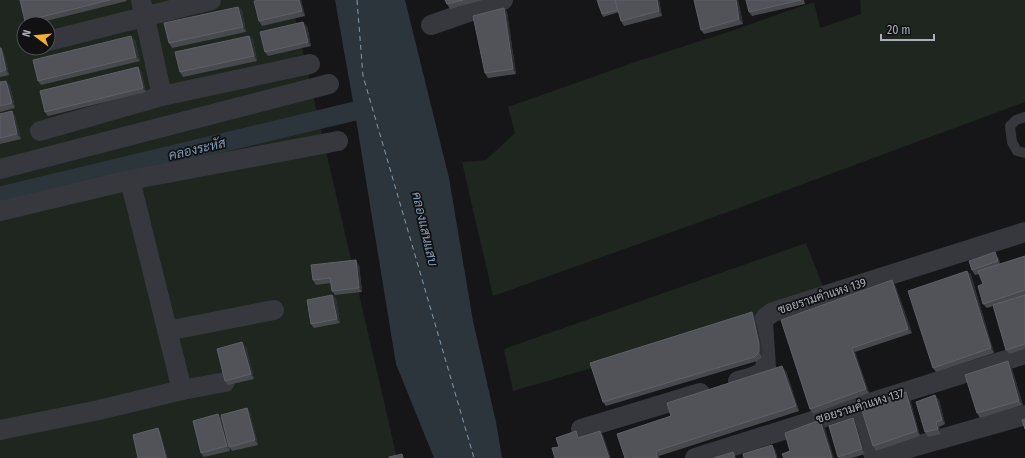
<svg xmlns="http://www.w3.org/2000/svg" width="1025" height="458" font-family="'Fira Sans Condensed',Sarabun,sans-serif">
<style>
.green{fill:#1e261f;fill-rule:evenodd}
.water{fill:#2c353c}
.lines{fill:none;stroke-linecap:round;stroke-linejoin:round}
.canal{stroke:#2c353c;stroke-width:19}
.ferry{stroke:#7f9bb3;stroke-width:1;stroke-dasharray:5 4;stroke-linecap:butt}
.lane{stroke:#37383d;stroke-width:10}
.street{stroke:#37383d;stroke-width:20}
.wall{fill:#47494d}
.shaded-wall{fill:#2f3033}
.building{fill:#525359;stroke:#5f6168}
.labels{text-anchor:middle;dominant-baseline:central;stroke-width:3.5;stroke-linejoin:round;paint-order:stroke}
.street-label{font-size:12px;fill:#a8adb8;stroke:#111113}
.water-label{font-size:13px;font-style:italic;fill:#7f9bb3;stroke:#111113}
</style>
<rect width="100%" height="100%" fill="#161618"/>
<g class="green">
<path d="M 0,0 L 291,0 L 397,458 L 0,458 ZM 24,24 L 48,24 L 48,48 L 24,48 Z"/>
<polygon points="860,0 1025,0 1025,102 725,213 493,296 462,162 486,160 515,133 508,107 635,62 725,33 814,2 820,28 861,14"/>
<polygon points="806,243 828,299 513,391 504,349"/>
</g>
<polygon class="water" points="335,0 405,0 449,178 473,321 496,422 502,458 434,458 396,364 355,113"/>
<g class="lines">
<polyline class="canal" points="0,196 380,105"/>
<polyline class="ferry" points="357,0 363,76 474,458"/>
<polyline class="lane" points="1025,117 1016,120 1010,126 1012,142 1017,151 1025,153"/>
<g class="street">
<polyline points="141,0 162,96"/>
<polyline points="431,25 503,0"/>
<polyline points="48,41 211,0"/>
<polyline points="40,131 162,96 310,64"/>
<polyline points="0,169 329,84"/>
<polyline points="0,211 130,180 338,141"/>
<polyline points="167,331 274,310"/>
<path d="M 738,381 C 748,378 761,377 766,367 L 763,322 L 766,317 L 773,312 L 1025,232"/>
<polyline points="182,390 225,382"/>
<polyline points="856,407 875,458"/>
<polyline points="581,429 700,393"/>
<polyline points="0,430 99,410 182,390 130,180"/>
<polyline points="695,458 1025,354"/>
<polyline points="874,458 1025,415"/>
</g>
</g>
<g class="wall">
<polygon points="20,0 126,0 127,1 34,24 27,24 25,21"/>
<polygon points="258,0 301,0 305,16 262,26 259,21"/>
<polygon points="445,0 483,0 450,9 447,4"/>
<polygon points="597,0 659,0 662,16 624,26 621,21 619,12 603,17 602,14"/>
<polygon points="738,0 743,24 704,34 701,30"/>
<polygon points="746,0 804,0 805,4 752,16 749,12"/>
<polygon points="238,7 242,11 246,32 172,48 169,43"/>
<polygon points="504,8 507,12 516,74 488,78 485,73"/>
<polygon points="307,26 311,46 268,56 265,52"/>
<polygon points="249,36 253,40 257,61 183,77 180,72"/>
<polygon points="135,40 140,61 41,85 38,81"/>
<polygon points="0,48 1,48 4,53 9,75 0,77"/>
<polygon points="138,67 141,71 146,92 48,116 45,112"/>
<polygon points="0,82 10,85 15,108 0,112"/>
<polygon points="12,111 15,116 21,139 0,144 0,114"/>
<polygon points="1025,256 1025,349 1009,354 1006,350 993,306 987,308 983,304 983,284 979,274 975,275 972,270 998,257 1000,264"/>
<polygon points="359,265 362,292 335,295 332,291 331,283 316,285 313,280"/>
<polygon points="967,271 971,275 994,353 936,372 933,368"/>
<polygon points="895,285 912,333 855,352 869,393 813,414 810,409"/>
<polygon points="332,295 336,299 340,323 314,328 311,324"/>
<polygon points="755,316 763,349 762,357 757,361 606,406 603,402"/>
<polygon points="246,347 254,379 228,385 225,381"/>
<polygon points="1011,366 1023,405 980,418 977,413"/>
<polygon points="786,371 799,411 659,456 625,458 671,416"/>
<polygon points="935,395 939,400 945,424 939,427 941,434 928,437 925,432"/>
<polygon points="909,396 920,436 876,451 873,446"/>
<polygon points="247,408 250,413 258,445 232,451 230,448 230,451 204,457 201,453 222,419 225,432"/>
<polygon points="856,423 865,454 852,458 839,458 838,457"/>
</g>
<g class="shaded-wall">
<polygon points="299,0 301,0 305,16 302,11"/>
<polygon points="657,0 659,0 662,16 659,11"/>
<polygon points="736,0 738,0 743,24 739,19"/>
<polygon points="238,7 242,11 246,32 243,27"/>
<polygon points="504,8 507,12 516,74 513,69"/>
<polygon points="303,22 307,26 311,46 308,42"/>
<polygon points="131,36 135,40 140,61 136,57"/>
<polygon points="249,36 253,40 257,61 254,56"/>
<polygon points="1,48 4,53 9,75 6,70"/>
<polygon points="138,67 141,71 146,92 143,88"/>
<polygon points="6,81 10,85 15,108 12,103"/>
<polygon points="12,111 15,116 21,139 17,134"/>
<polygon points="995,252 998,257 1001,266 998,261"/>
<polygon points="356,260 359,265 362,292 359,288"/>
<polygon points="967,271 971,275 994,353 991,348"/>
<polygon points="892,280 895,285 912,333 908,329"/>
<polygon points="332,295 336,299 340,323 337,319"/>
<polygon points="752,312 755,316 763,349 762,357 759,352"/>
<polygon points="242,342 246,347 254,379 251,374"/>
<polygon points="852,348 855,352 869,393 866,389"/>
<polygon points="1008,361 1011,366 1023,405 1019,401"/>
<polygon points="782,366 786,371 799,411 796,406"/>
<polygon points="906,392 909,396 920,436 917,431"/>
<polygon points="935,395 939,400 945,424 942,420"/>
<polygon points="247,408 250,413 258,445 255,440"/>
<polygon points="218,414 222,419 230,451 227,446"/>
<polygon points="853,418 856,423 865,454 862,449"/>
<polygon points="820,420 824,425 834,458 832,458"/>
<polygon points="936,422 939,427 941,434 938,429"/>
<polygon points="158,428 161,433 168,458 166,458"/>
<polygon points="600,431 603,435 611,458 609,458"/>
<polygon points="772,445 775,449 778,458 776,458"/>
<polygon points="656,451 659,456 660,458 658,458"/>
</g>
<g class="building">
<polygon points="20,0 110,0 25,21"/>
<polygon points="258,0 299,0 302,11 259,21 254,1"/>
<polygon points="445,0 463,0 447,4"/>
<polygon points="597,0 615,0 618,10 602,14"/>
<polygon points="615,0 657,0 659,11 621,21"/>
<polygon points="694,0 736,0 739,19 701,30"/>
<polygon points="746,0 801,0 749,12"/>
<polygon points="238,7 243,27 169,43 164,23"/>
<polygon points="504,8 513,69 485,73 473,16"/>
<polygon points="303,22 308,42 265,52 260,32"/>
<polygon points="131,36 136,57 38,81 33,60"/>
<polygon points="249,36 254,56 180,72 175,52"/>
<polygon points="0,48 1,48 6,70 0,72"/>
<polygon points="138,67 143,88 45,112 40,91"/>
<polygon points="6,81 12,103 0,106 0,82"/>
<polygon points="12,111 17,134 0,138 0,114"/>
<polygon points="995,252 998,261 972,270 969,261"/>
<polygon points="1025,256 1025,290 983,304 978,286 983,284 978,271"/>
<polygon points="356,260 359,288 332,291 330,278 313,280 311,265"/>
<polygon points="967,271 991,348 933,368 908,291"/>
<polygon points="892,280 908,329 852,348 866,389 810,409 781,320"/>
<polygon points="332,295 337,319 311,324 307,300"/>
<polygon points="1025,295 1025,344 1006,350 993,305"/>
<polygon points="752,312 759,344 759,352 754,357 603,402 590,363"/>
<polygon points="242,342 251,374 225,381 217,349"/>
<polygon points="1008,361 1019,401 977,413 965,375"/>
<polygon points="782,366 796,406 656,451 658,458 625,458 617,434 671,416 667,403"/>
<polygon points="906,392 917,431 873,446 861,407"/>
<polygon points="935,395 942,420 936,422 938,429 925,432 916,402"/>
<polygon points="247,408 255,440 229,447 221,415"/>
<polygon points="218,414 227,446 201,453 193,421"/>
<polygon points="853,418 862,449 838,457 829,426"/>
<polygon points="1025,419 1025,429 1022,420"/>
<polygon points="820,420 832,458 784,458 782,454 790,451 785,433"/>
<polygon points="158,428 166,458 138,458 133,435"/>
<polygon points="576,431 578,438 600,431 609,458 555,458 552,448 559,447 556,438"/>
<polygon points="772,445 776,458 744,458 743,454"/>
<polygon points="733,452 735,458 714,458"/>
<polygon points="402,454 403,458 389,458 389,457"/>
</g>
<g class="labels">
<g class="street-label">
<text transform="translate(822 296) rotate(-18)">ซอยรามคำแหง 139</text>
<text transform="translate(860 406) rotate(-17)">ซอยรามคำแหง 137</text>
</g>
<g class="water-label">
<text transform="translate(197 149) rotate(-13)">คลองระหัส</text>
<text transform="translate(425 229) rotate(77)">คลองแสนแสบ</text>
</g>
</g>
<g transform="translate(36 36) rotate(286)"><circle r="19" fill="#111113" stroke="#4d4f55"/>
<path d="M0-3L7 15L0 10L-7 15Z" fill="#f2b134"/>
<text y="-6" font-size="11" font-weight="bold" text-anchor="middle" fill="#a8adb8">N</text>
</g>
<path d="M881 34v6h53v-6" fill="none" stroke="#a8adb8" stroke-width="2"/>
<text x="887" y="34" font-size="12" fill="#a8adb8" stroke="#111113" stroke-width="3" paint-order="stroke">20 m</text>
</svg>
